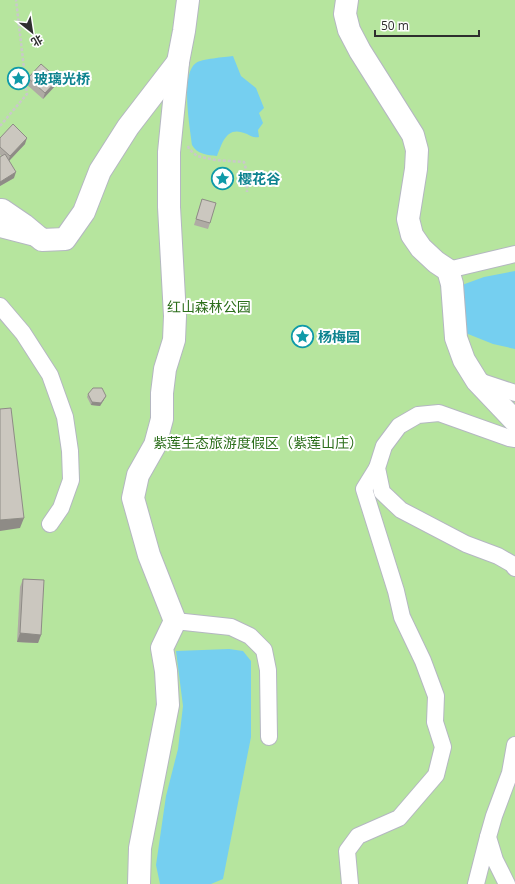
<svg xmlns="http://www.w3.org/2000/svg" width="515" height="884" font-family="'Open Sans','Noto Sans SC',sans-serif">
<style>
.green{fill:#b6e59e}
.water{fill:#75cff0}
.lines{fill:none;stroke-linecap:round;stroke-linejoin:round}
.street-casing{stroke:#b4b7c1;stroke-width:18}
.secondary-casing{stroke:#b4b7c1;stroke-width:24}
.path{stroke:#c9c9c9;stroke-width:2.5;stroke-dasharray:3 2;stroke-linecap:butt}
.street{stroke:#fff;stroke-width:16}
.secondary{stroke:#fff;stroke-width:22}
.wall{fill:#afaba4}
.shaded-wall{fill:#8e8b86}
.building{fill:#cbc7bf;stroke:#8e8b86}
.labels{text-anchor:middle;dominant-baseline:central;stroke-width:4;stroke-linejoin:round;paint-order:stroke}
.culture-label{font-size:14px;font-weight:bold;fill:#0d838f;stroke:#fff;text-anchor:start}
.park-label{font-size:14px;fill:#2c6e1b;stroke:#fff}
</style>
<rect width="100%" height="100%" fill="#efe9e1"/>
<rect class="green" x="0" y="0" width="515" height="884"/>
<g class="water">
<path d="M 233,56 L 241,76 L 256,88 L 264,108 L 259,113 L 263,123 L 258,130 L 259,137 C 254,138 251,136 247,134 C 227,125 223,141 217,156 C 207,155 197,154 192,145 C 190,128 180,74 196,63 C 201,59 225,57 233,56 Z"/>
<polygon points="515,271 515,349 493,344 463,332 462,285 484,277"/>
<polygon points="229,649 243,651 251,661 251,737 223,879 211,884 160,884 156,865 166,796 178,749 183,706 176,651"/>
</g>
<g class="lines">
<defs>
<g id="street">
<polyline points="0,229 35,238"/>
<polyline points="448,270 515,254"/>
<polyline points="0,306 23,333 50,375 65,417 70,451 71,480 61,508 50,524"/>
<polyline points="479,381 515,393"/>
<polyline points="515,439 509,438 439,413 418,415 399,426 384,446 377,468 382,492 401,510 466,544 498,556 512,564 515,568"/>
<polyline points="175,621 231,627 250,636 264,650 268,670 269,737"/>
<polyline points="350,884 347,851 358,836 399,818 436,775 443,747 435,722 436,696 423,661 402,617 396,591 364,489 377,468"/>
<polyline points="476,884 488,837"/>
<polyline points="507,884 495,860 488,837 494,816 510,773 515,745"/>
</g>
<g id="secondary">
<polyline points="347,0 345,14 349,30 360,51 413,135 417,150 416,169 408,219 412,235 421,248 436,262 448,270 452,284 456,338 464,360 477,381 515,421"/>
<polyline points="0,210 2,210 24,225 42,240 65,239 84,212 100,171 128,127 178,62"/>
<polyline points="139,884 140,848 168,705 166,671 162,648 175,621 149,555 133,498 138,475 155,445 162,419 162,393 165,369 174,340 175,316 169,207 169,152 178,62 184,31 188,0"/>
</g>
</defs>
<use href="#street" class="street-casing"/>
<use href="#secondary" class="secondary-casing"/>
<g class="path">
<polyline points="0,126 27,94 16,0"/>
<polyline points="188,146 189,149 197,156 215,160 244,162 247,173 247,192"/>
</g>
<use href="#street" class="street"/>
<use href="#secondary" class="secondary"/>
</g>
<g class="wall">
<polygon points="28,78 58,79 56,85 43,99 26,84"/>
<polygon points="0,138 25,144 9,161 14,178 0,186 0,157 1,156 0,155"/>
<polygon points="202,199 210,223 208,229 194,225"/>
<polygon points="88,394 105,398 100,406 91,405 87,397"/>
<polygon points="23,579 41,635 38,643 17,642 20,587"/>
</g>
<g class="shaded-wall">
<polygon points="58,79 56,85 43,99 45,93"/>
<polygon points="27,138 25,144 8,162 10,156"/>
<polygon points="16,172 14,178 0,186 0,182"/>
<polygon points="106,396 105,398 100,406 91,405 92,402"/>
<polygon points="24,518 20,528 0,531 0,520"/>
<polygon points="20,633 41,635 38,643 17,642"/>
</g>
<g class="building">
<polygon points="41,64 58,79 45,93 28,78"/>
<polygon points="13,124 27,138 10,156 0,147 0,138"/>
<polygon points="5,154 16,172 0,182 0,157"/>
<polygon points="202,199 216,203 210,223 196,219"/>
<polygon points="93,388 102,388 106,396 101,403 92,402 88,394"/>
<polygon points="11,408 24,518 0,520 0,409"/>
<polygon points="23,579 44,580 41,635 20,633"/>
</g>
<defs>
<symbol id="sight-ring" viewBox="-11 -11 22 22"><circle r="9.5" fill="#fff" stroke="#0f9aa8" stroke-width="1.5"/><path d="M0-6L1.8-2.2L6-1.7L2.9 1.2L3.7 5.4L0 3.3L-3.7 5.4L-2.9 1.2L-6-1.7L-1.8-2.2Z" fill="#0f9aa8"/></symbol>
</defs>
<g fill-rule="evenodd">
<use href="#sight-ring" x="6" y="66" width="25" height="25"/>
<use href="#sight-ring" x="210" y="166" width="25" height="25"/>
<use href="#sight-ring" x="290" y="324" width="25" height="25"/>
</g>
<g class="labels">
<g class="culture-label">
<text x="34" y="78">玻璃光桥</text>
<text x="238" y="178">樱花谷</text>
<text x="318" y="336">杨梅园</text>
</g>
<g class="park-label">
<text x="209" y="306">红山森林公园</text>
<text x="258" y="442">紫莲生态旅游度假区（紫莲山庄）</text>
</g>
</g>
<g transform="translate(32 32) rotate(150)" stroke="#ffffff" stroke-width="3" paint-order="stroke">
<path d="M0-3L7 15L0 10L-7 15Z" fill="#2e2e2e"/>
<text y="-6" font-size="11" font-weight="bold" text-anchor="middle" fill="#2e2e2e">北</text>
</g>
<path d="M375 30v6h104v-6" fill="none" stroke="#2e2e2e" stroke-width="2"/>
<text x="381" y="30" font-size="12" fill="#2e2e2e" stroke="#ffffff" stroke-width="3" paint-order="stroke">50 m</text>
</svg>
